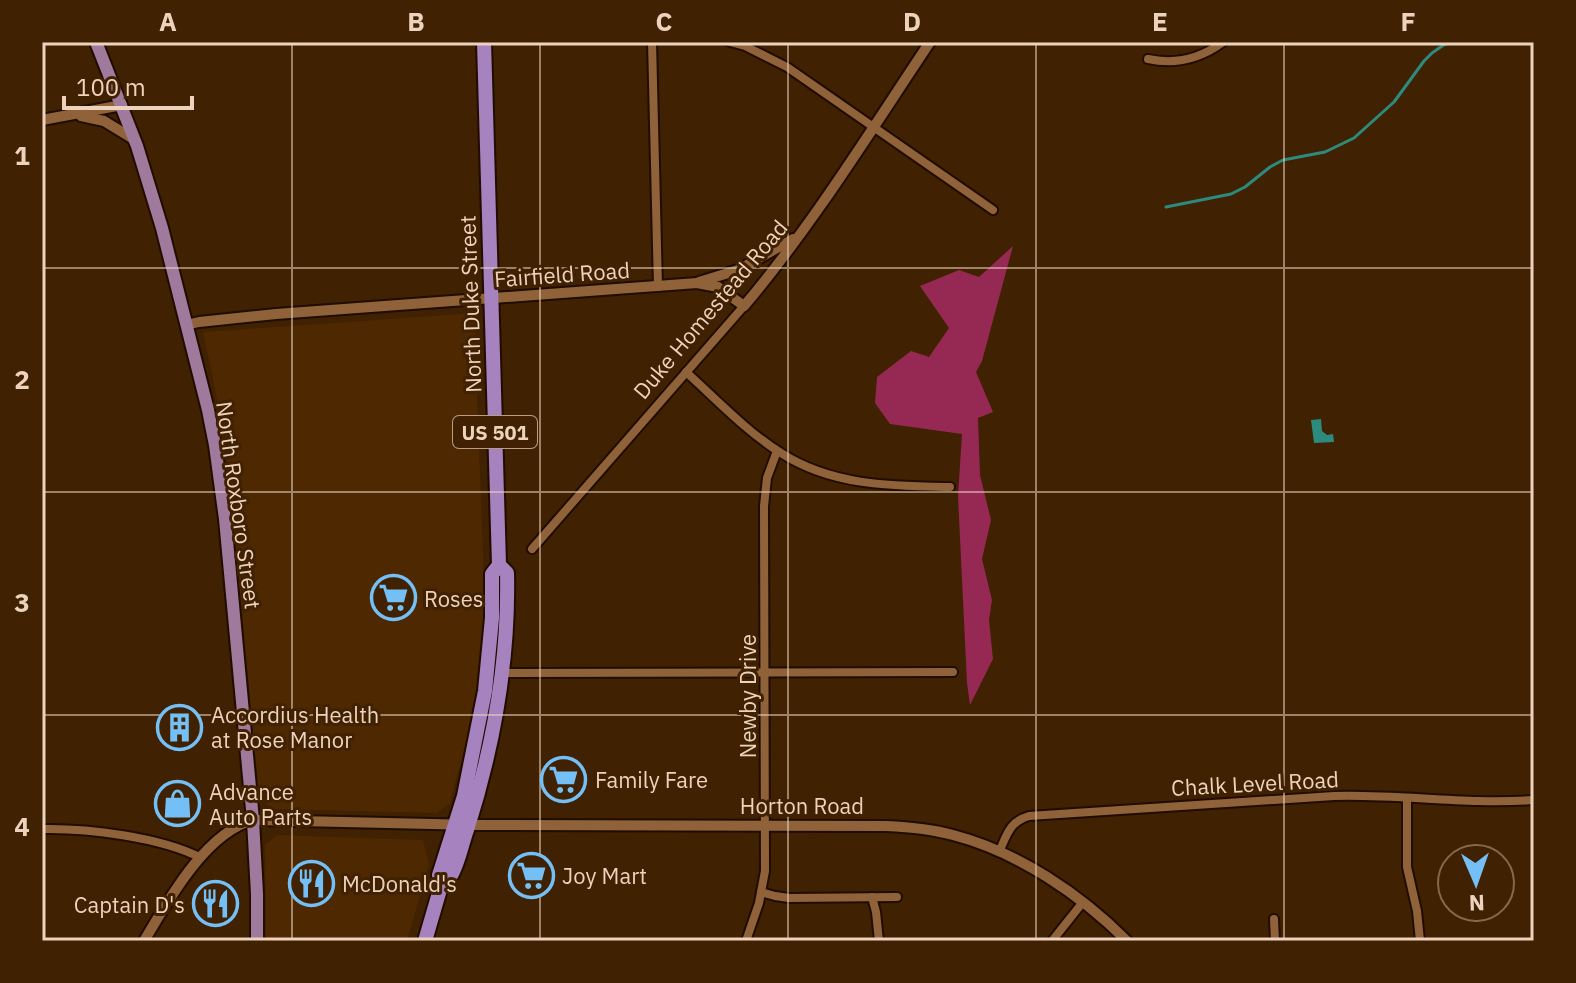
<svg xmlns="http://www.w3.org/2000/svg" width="1576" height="983" font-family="'IBM Plex Sans',sans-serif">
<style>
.built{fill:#4d2801}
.forest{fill:#962854}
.water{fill:#2d8b7d}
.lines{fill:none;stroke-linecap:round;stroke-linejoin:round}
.stream{stroke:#2d8b7d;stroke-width:3}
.minor-casing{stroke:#210c00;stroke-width:12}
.tertiary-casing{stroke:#210c00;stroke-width:14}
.primary-casing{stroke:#210c00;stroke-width:16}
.trunk-casing{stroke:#210c00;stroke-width:18}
.minor{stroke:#8f623a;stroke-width:8}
.tertiary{stroke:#8f623a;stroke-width:10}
.primary{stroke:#a07a9d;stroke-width:12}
.trunk{stroke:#a682be;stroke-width:14}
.grid{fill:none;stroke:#edd3be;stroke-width:2;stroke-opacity:0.55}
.labels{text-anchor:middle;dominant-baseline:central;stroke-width:6;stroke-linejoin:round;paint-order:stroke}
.shield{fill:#402101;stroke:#b99e85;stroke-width:2}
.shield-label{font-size:20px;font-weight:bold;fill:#edd3be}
.street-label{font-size:22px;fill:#edd3be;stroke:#402101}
.poi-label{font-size:22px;fill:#edd3be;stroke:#402101;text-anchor:start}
.neatline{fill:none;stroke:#edd3be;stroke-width:3}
.grid-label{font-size:26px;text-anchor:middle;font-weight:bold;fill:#edd3be}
</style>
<rect width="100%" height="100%" fill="#402101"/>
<g class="built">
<polygon points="474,313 485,606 478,684 469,732 450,803 437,813 272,809 259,796 226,442 203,332"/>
<polygon points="277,835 423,840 429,864 407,941 266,941 265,845"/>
</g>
<polygon class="forest" points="1013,246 982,361 976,372 993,412 978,418 980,475 991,520 982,559 992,600 989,620 993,659 970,705 967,683 958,496 962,434 890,424 875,403 877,377 911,351 929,357 949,328 920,286 959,270 979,277"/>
<polygon class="water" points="1321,419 1322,431 1327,435 1333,434 1334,442 1314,443 1311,420"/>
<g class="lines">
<polyline class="stream" points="1166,207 1231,194 1245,187 1270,167 1283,160 1325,152 1354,138 1394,102 1424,61 1432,53 1445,44 1461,42"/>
<defs>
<g id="minor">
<polyline points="652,42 658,287"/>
<polyline points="730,42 745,46 787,67 993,210"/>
<path d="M 1148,59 C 1176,65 1200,59 1223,42"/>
<path d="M 686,372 C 716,399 747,432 781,453 C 832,486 892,486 950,487"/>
<polyline points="532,549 744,306"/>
<polyline points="501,673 953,672"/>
<polyline points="1407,798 1407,867 1417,911 1420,941"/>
<path d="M 42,829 C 86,828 161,837 201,858"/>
<path d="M 999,852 C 1007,835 1009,822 1029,816 L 1334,796 C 1401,794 1467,805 1534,800"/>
<polyline points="761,892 775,896 789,898 897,897"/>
<polyline points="872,897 876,912 879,941"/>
<polyline points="1274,919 1275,941"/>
<polyline points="746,941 759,903 765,871 764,506 767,478 777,451"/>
<polyline points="1052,941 1083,902"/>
</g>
<g id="tertiary">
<polyline points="81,116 104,121 135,140"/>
<polyline points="42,120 122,105"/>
<polyline points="699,282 738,270 793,239"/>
<path d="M 186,325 L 199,322 L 276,314 L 697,283 L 718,287 L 744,306 C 812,226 871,130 930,42"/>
<path d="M 144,941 C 168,901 205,833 253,820 L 477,825 L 886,826 C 908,827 931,829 953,835 C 1018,852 1080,894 1127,941"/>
</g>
<polyline id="primary" points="96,42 137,146 162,228 208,410 215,445 225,519 253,820 257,894 257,941"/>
<g id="trunk">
<path d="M 441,886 C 444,883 448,881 450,877 C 458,866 462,843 467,830 C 493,748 509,660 507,573 L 499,565"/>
<polyline points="425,941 441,886 439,875 464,796 485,691 492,618 492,574 499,565 484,42"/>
</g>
</defs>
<use href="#minor" class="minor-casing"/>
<use href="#tertiary" class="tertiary-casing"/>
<use href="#primary" class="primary-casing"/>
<use href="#trunk" class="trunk-casing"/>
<use href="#minor" class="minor"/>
<use href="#tertiary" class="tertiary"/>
<use href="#primary" class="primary"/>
<use href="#trunk" class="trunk"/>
</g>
<path class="grid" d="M 292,42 L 292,941M 540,42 L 540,941M 788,42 L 788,941M 1036,42 L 1036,941M 1284,42 L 1284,941M 42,268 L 1534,268M 42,492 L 1534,492M 42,715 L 1534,715"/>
<defs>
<symbol id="supermarket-ring" viewBox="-11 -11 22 22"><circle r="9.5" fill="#402101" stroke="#74c0f6" stroke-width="1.5"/><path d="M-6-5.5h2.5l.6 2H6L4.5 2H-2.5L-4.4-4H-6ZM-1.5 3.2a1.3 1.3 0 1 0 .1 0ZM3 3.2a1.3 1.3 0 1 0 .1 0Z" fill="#74c0f6"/></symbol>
<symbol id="building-ring" viewBox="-11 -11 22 22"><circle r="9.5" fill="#402101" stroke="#74c0f6" stroke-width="1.5"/><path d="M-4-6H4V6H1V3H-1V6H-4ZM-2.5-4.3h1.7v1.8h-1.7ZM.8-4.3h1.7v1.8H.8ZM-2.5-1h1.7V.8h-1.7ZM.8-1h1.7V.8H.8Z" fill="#74c0f6"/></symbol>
<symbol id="shop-ring" viewBox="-11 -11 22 22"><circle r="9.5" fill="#402101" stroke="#74c0f6" stroke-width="1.5"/><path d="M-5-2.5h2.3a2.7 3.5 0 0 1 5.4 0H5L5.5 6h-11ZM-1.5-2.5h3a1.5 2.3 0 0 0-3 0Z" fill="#74c0f6"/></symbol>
<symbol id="restaurant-ring" viewBox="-11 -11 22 22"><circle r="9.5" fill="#402101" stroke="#74c0f6" stroke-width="1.5"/><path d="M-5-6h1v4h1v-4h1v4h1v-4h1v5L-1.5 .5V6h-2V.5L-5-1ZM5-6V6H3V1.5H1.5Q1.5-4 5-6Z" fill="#74c0f6"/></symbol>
</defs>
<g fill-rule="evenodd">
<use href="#supermarket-ring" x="368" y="572" width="51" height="51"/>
<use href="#building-ring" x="154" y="702" width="51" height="51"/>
<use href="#supermarket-ring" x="538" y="754" width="51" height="51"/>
<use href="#shop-ring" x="152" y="778" width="51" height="51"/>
<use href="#supermarket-ring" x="506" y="850" width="51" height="51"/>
<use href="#restaurant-ring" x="286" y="858" width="51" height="51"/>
<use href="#restaurant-ring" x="190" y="878" width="51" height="51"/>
</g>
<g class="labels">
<rect class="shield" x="453" y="416" width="84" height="32" rx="6"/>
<g class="shield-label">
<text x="495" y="432">US 501</text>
</g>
<g class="street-label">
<text transform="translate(562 274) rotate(-4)">Fairfield Road</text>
<text transform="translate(470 304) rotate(-92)">North Duke Street</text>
<text transform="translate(710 309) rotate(-50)">Duke Homestead Road</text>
<text transform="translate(239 505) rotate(82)">North Roxboro Street</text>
<text transform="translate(747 696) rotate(-90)">Newby Drive</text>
<text transform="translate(1255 783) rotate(-3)">Chalk Level Road</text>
<text x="802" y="805">Horton Road</text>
</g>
<g class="poi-label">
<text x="424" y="598">Roses</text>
<text x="211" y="714">Accordius Health<tspan x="211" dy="25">at Rose Manor</tspan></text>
<text x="595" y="779">Family Fare</text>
<text x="209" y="791">Advance<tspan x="209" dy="25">Auto Parts</tspan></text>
<text x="562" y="875">Joy Mart</text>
<text x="342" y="883">McDonald's</text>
<text x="185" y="904" text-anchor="end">Captain D's</text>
</g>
</g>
<rect width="1576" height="983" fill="none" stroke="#402101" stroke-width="88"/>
<g transform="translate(1476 883) rotate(178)"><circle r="38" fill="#402101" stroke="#85684d" stroke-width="2"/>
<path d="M0-6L14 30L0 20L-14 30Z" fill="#74c0f6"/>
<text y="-12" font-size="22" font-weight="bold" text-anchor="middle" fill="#edd3be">N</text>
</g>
<path d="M64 96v12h128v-12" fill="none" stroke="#edd3be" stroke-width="4"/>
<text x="76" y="96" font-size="24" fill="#edd3be" stroke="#402101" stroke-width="6" paint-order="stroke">100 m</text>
<rect x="44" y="44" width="1488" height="895" class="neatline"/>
<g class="grid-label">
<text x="168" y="31">A</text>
<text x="416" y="31">B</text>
<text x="664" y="31">C</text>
<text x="912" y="31">D</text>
<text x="1160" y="31">E</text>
<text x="1408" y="31">F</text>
<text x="22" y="165">1</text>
<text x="22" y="389">2</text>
<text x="22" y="612">3</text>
<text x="22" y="836">4</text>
</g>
</svg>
